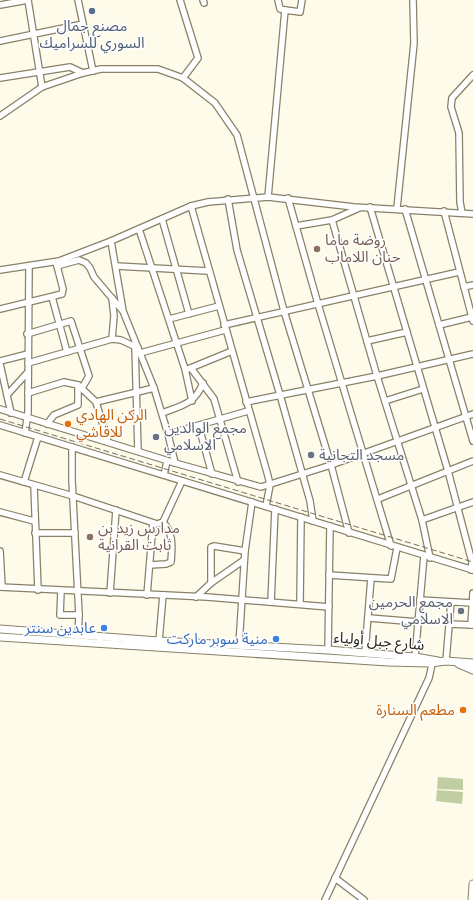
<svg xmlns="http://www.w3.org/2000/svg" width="473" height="900" font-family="Cabin,'Noto Sans Arabic',sans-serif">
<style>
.green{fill:#c1cea2}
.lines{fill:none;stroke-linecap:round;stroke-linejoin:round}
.minor-casing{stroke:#878168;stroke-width:8}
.major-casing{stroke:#878168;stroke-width:9}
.minor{stroke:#fff;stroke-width:5.5}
.major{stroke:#fff;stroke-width:7}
.rail{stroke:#737064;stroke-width:1;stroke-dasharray:6 3;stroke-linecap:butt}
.service-dot{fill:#5c6f8a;stroke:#fff;stroke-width:1.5}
.education-dot{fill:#8d6e63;stroke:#fff;stroke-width:1.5}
.food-dot{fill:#e8710a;stroke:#fff;stroke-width:1.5}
.worship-dot{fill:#6b7280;stroke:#fff;stroke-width:1.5}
.shop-dot{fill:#3f7fe0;stroke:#fff;stroke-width:1.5}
.labels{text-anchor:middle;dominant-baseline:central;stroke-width:3;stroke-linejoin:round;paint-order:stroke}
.service-label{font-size:15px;fill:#4e5e75;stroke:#fff}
.education-label{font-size:15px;fill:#785e54;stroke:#fff;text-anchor:start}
.food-label{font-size:15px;fill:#c56008;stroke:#fff;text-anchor:start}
.worship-label{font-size:15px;fill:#5b616d;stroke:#fff;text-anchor:start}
.shop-label{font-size:15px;fill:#366cbe;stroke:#fff;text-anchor:end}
.street-label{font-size:15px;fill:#28251b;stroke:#fff}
</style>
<rect width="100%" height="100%" fill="#fefbea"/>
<g class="green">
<polygon points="438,777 463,779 463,790 437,789"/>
<polygon points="437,790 463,792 462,804 436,801"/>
</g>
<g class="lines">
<defs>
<g id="minor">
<polyline points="28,0 42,87"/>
<polyline points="78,0 93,71"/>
<polyline points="180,0 198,58 183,78"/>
<polyline points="203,0 204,3"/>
<polyline points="278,0 280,9 285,10"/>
<polyline points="0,5 28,0"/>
<polyline points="0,41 83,24"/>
<polyline points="0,78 70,67 83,73"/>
<polyline points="0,116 42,87 83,73 101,69 158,69 183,78 215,103 237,135 284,311 331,465 349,533"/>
<polyline points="268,197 285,10 300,12 302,0"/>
<polyline points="288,198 318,304 391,546"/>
<polyline points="228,199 237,250 280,395 310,501 313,521"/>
<polyline points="191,206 268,476 270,485 266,506"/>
<polyline points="370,207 448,471 472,562 471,570"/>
<polyline points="397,208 414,43 413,0"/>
<polyline points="405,209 473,441"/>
<polyline points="444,211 473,321"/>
<polyline points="462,213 460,202 459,133 451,107 452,98 473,75"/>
<polyline points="162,219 189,314"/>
<polyline points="332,220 377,376 422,520 430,558"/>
<polyline points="296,226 332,220 359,208"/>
<polyline points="139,229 185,369 192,401"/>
<polyline points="111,241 123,311 154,388 168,434 175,463"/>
<polyline points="57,266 79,260 86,263 90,268 94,277 122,310"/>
<polyline points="116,266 208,271"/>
<polyline points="0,270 59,261 111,241 191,206 208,202 268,197 354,207 473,214"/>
<polyline points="464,287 473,285"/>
<polyline points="52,297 67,352"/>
<polyline points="112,298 114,316 112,339"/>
<polyline points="0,309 62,294 63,289 56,262"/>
<polyline points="169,319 219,306"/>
<polyline points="224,325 459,272"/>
<polyline points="439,325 472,317"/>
<polyline points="27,334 71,321 89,376 82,388"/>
<polyline points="367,341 407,332"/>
<polyline points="135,346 138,451"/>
<polyline points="140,353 225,330"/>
<polyline points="0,361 28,354"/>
<polyline points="28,363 112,339 121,340 138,348"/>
<polyline points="0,364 11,413"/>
<polyline points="191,368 214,399 238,482"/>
<polyline points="188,369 232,351"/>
<polyline points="28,393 64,382 78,385 96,402 108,442"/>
<polyline points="7,395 28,372"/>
<polyline points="385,401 423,389"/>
<polyline points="96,402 154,388"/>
<polyline points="246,402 377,376 473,354"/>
<polyline points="0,409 175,463 261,487 331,465 473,414"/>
<path d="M 162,413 C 181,406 195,404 203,383"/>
<polyline points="47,424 54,415 78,405 78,385"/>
<polyline points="0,425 473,570"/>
<polyline points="199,427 212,474"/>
<polyline points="25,433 28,412 29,266"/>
<polyline points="168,434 248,411"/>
<polyline points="72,447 72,480 79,615 78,638"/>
<polyline points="0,475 73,496 157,524 163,522 182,481"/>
<polyline points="164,475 167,461"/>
<polyline points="24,482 38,437"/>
<polyline points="34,486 38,590"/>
<polyline points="378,499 473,461"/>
<polyline points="0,512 34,521"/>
<polyline points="422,520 473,502"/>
<polyline points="35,533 75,533"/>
<polyline points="0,551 2,587"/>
<path d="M 150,565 L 166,564 L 171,562 C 172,547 174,534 163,522"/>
<polyline points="329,575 391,579 397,548"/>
<polyline points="211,583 211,547 214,546 245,551"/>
<polyline points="0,587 207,597 329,607"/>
<polyline points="61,591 60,615 79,615"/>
<polyline points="110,593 116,510"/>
<polyline points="147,595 153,523"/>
<polyline points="196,597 211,583 244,560"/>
<polyline points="420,600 472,603"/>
<polyline points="271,602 275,509"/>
<polyline points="300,604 301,517"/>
<polyline points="369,618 418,622"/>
<polyline points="449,624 473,625"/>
<polyline points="471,625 473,593"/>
<polyline points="159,641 163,595"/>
<polyline points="239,645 245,551 252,502"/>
<polyline points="328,650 330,526"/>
<polyline points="365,653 371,578"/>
<polyline points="415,657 424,556"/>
<polyline points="446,661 451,602"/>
<polyline points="335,878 364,900"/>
<polyline points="325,900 429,678 433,660"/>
</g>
<g id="major">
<polyline points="0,629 159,641 328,650 415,657 438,661"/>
<polyline points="0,637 388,662 430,663 446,661 473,663"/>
<polyline points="459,664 473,670"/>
<polyline points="472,900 473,884"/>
</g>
</defs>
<use href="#minor" class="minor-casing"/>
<use href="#major" class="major-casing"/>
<use href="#minor" class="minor"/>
<use href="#major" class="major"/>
<polyline class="rail" points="0,419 473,562"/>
</g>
<circle class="service-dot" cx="92" cy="11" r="4"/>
<g class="education-dot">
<circle cx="317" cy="249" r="4"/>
<circle cx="90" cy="537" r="4"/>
</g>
<g class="food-dot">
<circle cx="68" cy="424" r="4"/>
<circle cx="463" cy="710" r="4"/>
</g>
<g class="worship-dot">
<circle cx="156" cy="437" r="4"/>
<circle cx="311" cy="455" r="4"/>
<circle cx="461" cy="611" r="4"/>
</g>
<g class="shop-dot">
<circle cx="104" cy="628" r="4"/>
<circle cx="276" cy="639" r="4"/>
</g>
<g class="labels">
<g class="service-label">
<text x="92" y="26">مصنع جمال<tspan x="92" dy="17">السوري للسراميك</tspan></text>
</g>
<g class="education-label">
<text x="325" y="240">روضة ماما<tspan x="325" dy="17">حنان اللاماب</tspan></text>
<text x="98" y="528">مدارس زيد بن<tspan x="98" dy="17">ثابت القرانية</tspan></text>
</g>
<g class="food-label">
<text x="76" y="415">الركن الهادي<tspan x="76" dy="17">للاقاشي</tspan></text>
<text x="455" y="710" text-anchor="end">مطعم السنارة</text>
</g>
<g class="worship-label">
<text x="164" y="428">مجمع الوالدين<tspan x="164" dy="17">الاسلامي</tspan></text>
<text x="319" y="455">مسجد التجانية</text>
<text x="453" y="602" text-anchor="end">مجمع الحرمين<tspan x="453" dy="17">الاسلامي</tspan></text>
</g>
<g class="shop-label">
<text x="96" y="628">عابدين سنتر</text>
<text x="268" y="639">منية سوبر ماركت</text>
</g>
<g class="street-label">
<text transform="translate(379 641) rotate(5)">شارع جبل أولياء</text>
</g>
</g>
</svg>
